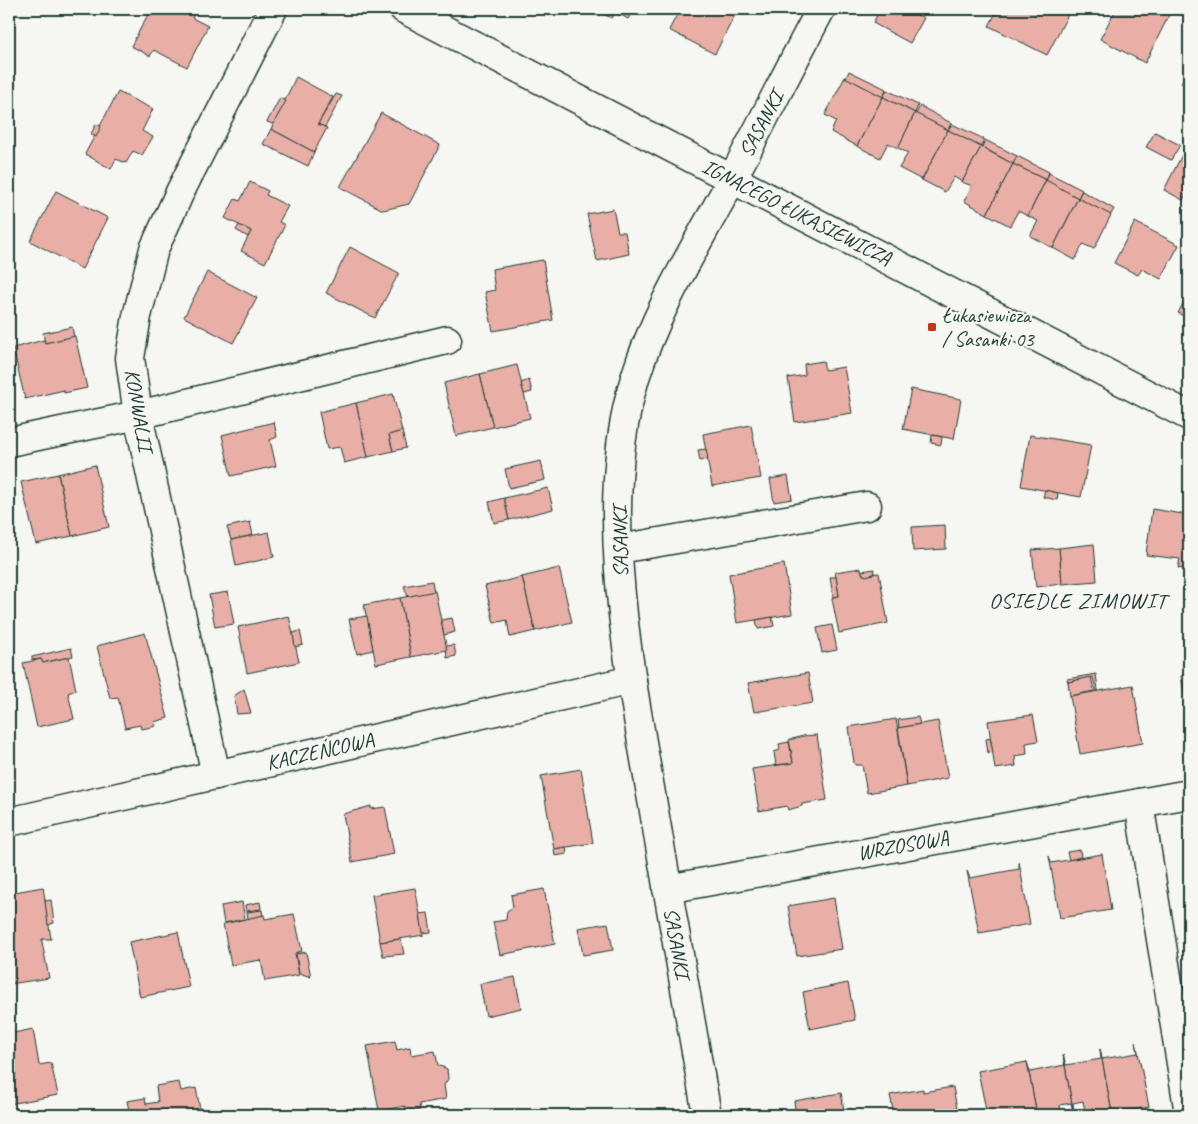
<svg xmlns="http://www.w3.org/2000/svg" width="1198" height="1124" font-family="Caveat,sans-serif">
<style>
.building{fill:#e9afa7;stroke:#1f3d34}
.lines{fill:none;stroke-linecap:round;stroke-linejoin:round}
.minor-casing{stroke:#1f3d34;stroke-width:31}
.minor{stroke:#f6f6f2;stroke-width:28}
.poi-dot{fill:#c8321e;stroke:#f6f6f2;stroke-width:2}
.labels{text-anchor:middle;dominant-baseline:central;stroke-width:4.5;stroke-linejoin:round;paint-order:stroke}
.street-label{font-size:21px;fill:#1f3d34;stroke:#f6f6f2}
.poi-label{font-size:21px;fill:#1f3d34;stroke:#f6f6f2;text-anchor:start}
.neighbourhood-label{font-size:22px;letter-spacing:1px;fill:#1f3d34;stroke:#f6f6f2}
</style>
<rect width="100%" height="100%" fill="#f6f6f2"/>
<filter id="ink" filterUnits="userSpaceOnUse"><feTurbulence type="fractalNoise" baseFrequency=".02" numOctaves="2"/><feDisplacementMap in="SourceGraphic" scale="10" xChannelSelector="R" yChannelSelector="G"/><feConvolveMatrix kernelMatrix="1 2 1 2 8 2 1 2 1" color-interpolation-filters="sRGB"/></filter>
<g filter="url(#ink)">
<g class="building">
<polygon points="151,9 188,9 195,12 192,18 208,26 187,67 154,50 150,56 131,46"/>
<polygon points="606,9 616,11 612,18 603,14"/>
<polygon points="611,9 634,9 628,19"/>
<polygon points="680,9 738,9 715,54 669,30"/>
<polygon points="880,9 905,9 924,18 910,43 873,23"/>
<polygon points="998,9 1071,9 1047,55 989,26"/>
<polygon points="1116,9 1161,9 1170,13 1145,63 1100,39"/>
<polygon points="1189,67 1189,88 1181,83"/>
<polygon points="849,71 886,89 883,97 846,78"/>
<polygon points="296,77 333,97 318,124 327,128 314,152 271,129"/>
<polygon points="845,77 883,97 857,146 831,132 836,121 825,115"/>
<polygon points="887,90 918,105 915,113 883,97"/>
<polygon points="118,92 153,109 142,131 153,137 142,155 133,151 126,163 116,159 111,169 85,154"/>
<polygon points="336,94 342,96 325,127 318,124"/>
<polygon points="883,97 915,113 898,148 888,143 880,158 857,146"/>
<polygon points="280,98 286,101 273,124 267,122"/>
<polygon points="920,106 951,123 948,130 916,114"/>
<polygon points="381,113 440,145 409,204 383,210 340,187"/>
<polygon points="915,113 948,130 922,180 899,168 908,153 898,148"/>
<polygon points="96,124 101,126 96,137 91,134"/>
<polygon points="952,124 984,139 981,147 948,130"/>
<polygon points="271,129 314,152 308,166 263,144"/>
<polygon points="948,130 981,147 962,182 954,177 945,192 922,180"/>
<polygon points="1155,132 1180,145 1171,160 1146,147"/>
<polygon points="985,140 1017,156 1013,164 982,147"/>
<polygon points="981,147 1013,164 987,214 964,201 972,186 962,182"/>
<polygon points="1184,151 1189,154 1189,188 1183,200 1164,190"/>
<polygon points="1017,156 1049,172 1046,180 1013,164"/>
<polygon points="1013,164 1046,180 1028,216 1018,211 1010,226 987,214"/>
<polygon points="1049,173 1082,190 1078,198 1046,181"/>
<polygon points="1046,180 1078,198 1053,248 1030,236 1038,221 1028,216"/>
<polygon points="250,182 268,191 266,195 288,206 279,222 285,225 265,263 241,251 251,231 225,218 235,199 240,201"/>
<polygon points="56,191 108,218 82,269 30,241"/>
<polygon points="1082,191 1114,209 1110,216 1078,198"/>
<polygon points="1078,198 1111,215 1094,249 1083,244 1075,260 1053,248"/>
<polygon points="613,209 618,232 625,232 629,254 597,261 587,214"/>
<polygon points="1135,222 1179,245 1161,279 1142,269 1138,275 1114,263"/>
<polygon points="239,225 251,231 248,237 236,230"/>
<polygon points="350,247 399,273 375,318 326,293"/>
<polygon points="543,260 553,320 493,331 485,292 495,290 492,269"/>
<polygon points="207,272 257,298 233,343 184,317"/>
<polygon points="1189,292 1189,319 1178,313"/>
<polygon points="72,327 74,337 45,343 43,333"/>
<polygon points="75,336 87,388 64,393 64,390 25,399 13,348 44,340 45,343"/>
<polygon points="823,361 825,370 844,367 852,413 795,422 788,378 805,375 804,364"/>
<polygon points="517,365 530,418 493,427 480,374"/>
<polygon points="480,374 493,427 456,436 444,383"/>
<polygon points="529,380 532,392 524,394 521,383"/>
<polygon points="911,389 961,399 954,439 903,429"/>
<polygon points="393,394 402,431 389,435 393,451 368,457 356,403"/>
<polygon points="356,403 368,457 344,463 340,447 327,449 319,412"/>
<polygon points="274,422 277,437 270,440 276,466 231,476 222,435"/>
<polygon points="751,425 761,478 712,486 703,434"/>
<polygon points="402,431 406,448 393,451 389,435"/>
<polygon points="932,435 942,437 941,445 931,443"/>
<polygon points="1030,435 1091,445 1081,497 1021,486"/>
<polygon points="706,449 708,459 700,461 698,450"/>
<polygon points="541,461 545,480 509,488 505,469"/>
<polygon points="95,465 109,527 72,536 58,474"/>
<polygon points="58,474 72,536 36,544 21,482"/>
<polygon points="788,476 792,499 774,502 770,479"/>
<polygon points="548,488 553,509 509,520 504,498"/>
<polygon points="1045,490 1058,493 1057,500 1043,497"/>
<polygon points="504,498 509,520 494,523 489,502"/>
<polygon points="1152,509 1189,515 1187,525 1189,525 1189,570 1178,568 1180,559 1146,555"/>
<polygon points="250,522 253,535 231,540 227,527"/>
<polygon points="945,525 946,549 913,551 912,527"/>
<polygon points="269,532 274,557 236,566 231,540"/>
<polygon points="1094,544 1097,581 1062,584 1059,548"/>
<polygon points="1059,548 1062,584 1036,587 1032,550"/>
<polygon points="784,564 792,614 737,623 729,574"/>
<polygon points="559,568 572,622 535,631 522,577"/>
<polygon points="861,568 863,575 879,573 888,623 839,633 832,599 833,597 839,596 835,572"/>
<polygon points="875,569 874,574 865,576 861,571"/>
<polygon points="522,577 535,631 510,637 507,620 494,623 485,586"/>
<polygon points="830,577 836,577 839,596 833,597"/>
<polygon points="432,581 434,592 408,597 404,586"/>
<polygon points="435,591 447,650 411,657 400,598"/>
<polygon points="228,592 234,624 215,627 209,595"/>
<polygon points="400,598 411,657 376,664 364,605"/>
<polygon points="289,616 299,662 247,673 238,627"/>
<polygon points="367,616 373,650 357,654 349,619"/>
<polygon points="772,617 774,626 758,629 756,620"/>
<polygon points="452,618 455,632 444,635 441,620"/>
<polygon points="832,625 837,650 822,653 817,628"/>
<polygon points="300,631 303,645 295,647 293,633"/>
<polygon points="145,633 168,718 154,722 156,726 152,727 141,729 140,725 125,728 118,697 110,698 97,646"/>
<polygon points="454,645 456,656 447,658 446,646"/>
<polygon points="71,648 73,656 43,663 41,659 32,660 32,657"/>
<polygon points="69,657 76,690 68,693 74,719 37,727 23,663 41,659 43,663"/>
<polygon points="808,673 813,703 754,712 748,683"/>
<polygon points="1096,674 1098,690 1096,691 1093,677 1068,682 1067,679"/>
<polygon points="1189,674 1189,718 1181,676"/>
<polygon points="1091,677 1094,691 1070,696 1068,682"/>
<polygon points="1133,685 1143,743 1080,754 1070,696"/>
<polygon points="244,689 251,713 237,714 234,696"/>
<polygon points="1033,715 1038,741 1026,743 1027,754 1015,756 1016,766 995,769 988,721"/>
<polygon points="918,717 920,724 899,728 898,720"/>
<polygon points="896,719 907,786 867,793 862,765 855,765 854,763 849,727"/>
<polygon points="938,721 948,778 907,786 898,728"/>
<polygon points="9,734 15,759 9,760"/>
<polygon points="817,735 827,800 802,804 802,806 788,810 787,806 759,811 752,769 793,763 789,740 803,736"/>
<polygon points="990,738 993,752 988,753 986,739"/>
<polygon points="789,742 793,763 776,765 774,752 780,750 779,744"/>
<polygon points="581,769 593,843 554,849 541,776"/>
<polygon points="371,806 371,809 385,807 394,854 352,862 343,814"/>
<polygon points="566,847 567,854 555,856 554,849"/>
<polygon points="1080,850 1081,857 1069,860 1067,852"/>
<polygon points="1102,854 1111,910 1060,918 1049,856 1051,863"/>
<polygon points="1019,862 1030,924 979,933 967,871 970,878 1019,869"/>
<polygon points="43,887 51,939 42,939 42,942 49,978 9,984 9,893"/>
<polygon points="415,888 424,935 380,942 372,895"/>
<polygon points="544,889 555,944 500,955 493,922 506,920 507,911 513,907 511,895"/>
<polygon points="834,898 842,949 797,956 788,906"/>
<polygon points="51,900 54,923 48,925 45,901"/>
<polygon points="242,902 245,919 224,923 221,906"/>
<polygon points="260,902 261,909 246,911 245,905"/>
<polygon points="262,910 263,916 248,919 247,912"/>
<polygon points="428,913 431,932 423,933 420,914"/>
<polygon points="294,914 302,951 295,953 299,975 265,981 261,960 231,965 223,924 264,915 265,919"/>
<polygon points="608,923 613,950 583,955 578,928"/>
<polygon points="178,932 189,987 140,997 129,942"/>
<polygon points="401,939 404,954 383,956 380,942"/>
<polygon points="306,952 311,977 299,973 296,954"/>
<polygon points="515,977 521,1008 486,1016 480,984"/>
<polygon points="848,983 855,1020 810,1029 803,992"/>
<polygon points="33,1029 39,1065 51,1063 58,1095 9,1104 9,1034"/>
<polygon points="395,1041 397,1050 410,1047 411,1055 435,1051 438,1065 447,1069 448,1079 444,1085 446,1099 419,1104 420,1110 406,1112 405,1106 379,1111 367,1046"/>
<polygon points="1136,1042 1149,1107 1112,1113 1100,1049 1102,1059 1138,1053"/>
<polygon points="1100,1049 1112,1113 1086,1115 1083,1101 1073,1103 1074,1115 1063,1055 1066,1065 1101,1059"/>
<polygon points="1063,1055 1074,1115 1071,1103 1060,1105 1061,1115 1037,1115 1027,1062 1030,1072 1065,1065"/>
<polygon points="1027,1062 1037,1115 987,1115 978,1071"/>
<polygon points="179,1082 181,1091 196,1088 201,1115 130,1115 127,1101 145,1098 146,1104 158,1102 156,1086"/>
<polygon points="953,1087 958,1115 894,1115 890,1095 923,1089 923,1092"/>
<polygon points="841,1093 844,1110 852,1109 853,1115 796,1115 794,1101"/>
</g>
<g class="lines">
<defs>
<g id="minor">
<polyline points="404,9 1189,416"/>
<polyline points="9,442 138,415 447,340"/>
<polyline points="619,549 867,506"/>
<polyline points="216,775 138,415 130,358 137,316 154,249 180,192 273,9"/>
<polyline points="1139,803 1189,1113"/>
<polyline points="9,822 632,680"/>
<polyline points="667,889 1189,794"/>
<path d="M 707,1115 C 688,1008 669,901 651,794 C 629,665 596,505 635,378 C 657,307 697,245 732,179 C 762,123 791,65 821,9"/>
</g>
</defs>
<use href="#minor" class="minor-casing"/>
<use href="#minor" class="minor"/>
</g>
</g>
<rect class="poi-dot" x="927" y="322" width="10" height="10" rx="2.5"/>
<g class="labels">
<g class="street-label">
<text transform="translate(761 124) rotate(-62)">SASANKI</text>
<text transform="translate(797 212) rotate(27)">IGNACEGO ŁUKASIEWICZA</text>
<text transform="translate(139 410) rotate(80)">KONWALII</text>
<text transform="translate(620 542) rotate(-91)">SASANKI</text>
<text transform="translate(320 751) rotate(-13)">KACZEŃCOWA</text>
<text transform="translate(903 845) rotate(-10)">WRZOSOWA</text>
<text transform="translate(677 943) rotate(80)">SASANKI</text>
</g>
<g class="poi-label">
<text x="942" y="315">Łukasiewicza<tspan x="942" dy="24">/ Sasanki 03</tspan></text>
</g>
<g class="neighbourhood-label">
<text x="1078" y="601">OSIEDLE ZIMOWIT</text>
</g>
</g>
<rect width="1198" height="1124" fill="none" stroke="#f6f6f2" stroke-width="30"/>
<rect x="15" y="15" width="1168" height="1094" fill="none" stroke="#1f3d34" stroke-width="2" filter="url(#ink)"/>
</svg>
